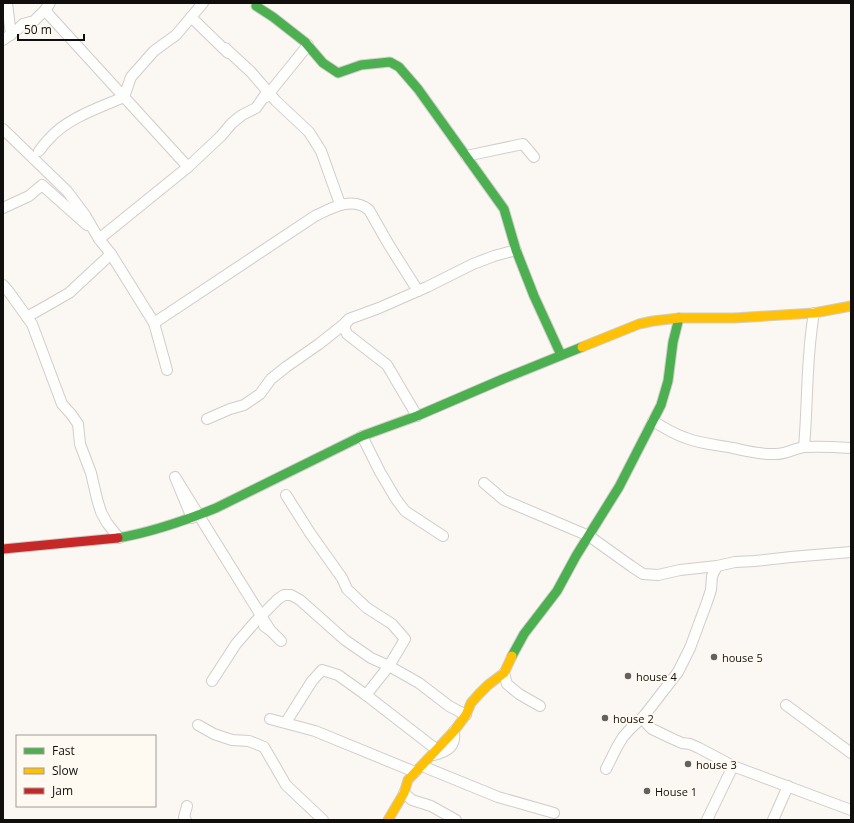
<svg xmlns="http://www.w3.org/2000/svg" width="854" height="823" font-family="'Open Sans',sans-serif">
<style>
.lines{fill:none;stroke-linecap:round;stroke-linejoin:round}
.street-casing{stroke:#d0cdca;stroke-width:12}
.fast-casing{stroke:#d0cdca;stroke-width:11}
.slow-casing{stroke:#d0cdca;stroke-width:11}
.jam-casing{stroke:#d0cdca;stroke-width:11}
.street{stroke:#fefefd;stroke-width:10}
.fast{stroke:#4caf50;stroke-width:9}
.slow{stroke:#ffc107;stroke-width:9}
.jam{stroke:#c62828;stroke-width:9}
.poi-dot{fill:#63615e;stroke:#fef9f1;stroke-width:1.5}
.labels{text-anchor:middle;dominant-baseline:central;stroke-width:4;stroke-linejoin:round;paint-order:stroke}
.poi-label{font-size:11px;fill:#110f0d;stroke:#fef9f1;text-anchor:start}
</style>
<rect width="100%" height="100%" fill="#fbf8f4"/>
<g class="lines">
<defs>
<g id="street">
<polyline points="7,3 11,35"/>
<polyline points="45,10 50,16 188,167"/>
<polyline points="191,17 228,53"/>
<polyline points="3,40 18,29 23,24 34,21 45,10 50,3"/>
<polyline points="225,48 251,72 276,101 309,132 321,151 340,204"/>
<polyline points="266,97 308,45"/>
<polyline points="3,129 67,191 85,215 99,239 111,254 154,323 167,370"/>
<path d="M 39,151 C 42,147 45,143 49,139 C 67,118 99,108 124,97 L 131,77 L 154,51 L 176,35 L 203,3"/>
<polyline points="466,156 523,144 534,157"/>
<polyline points="3,208 29,196 42,185 87,225"/>
<polyline points="99,239 188,167 221,136 232,123 242,115 256,108 265,95 268,91"/>
<polyline points="3,285 9,292 32,324 62,404 71,414 78,424 80,444 91,473 97,499 101,512 107,523 119,538"/>
<polyline points="27,317 69,293 111,254"/>
<path d="M 154,323 L 315,216 C 332,208 352,196 369,210 L 389,245 L 418,291"/>
<polyline points="417,416 387,365 347,334 345,329 345,323 349,319 379,308 427,287 473,264 494,256 516,250"/>
<polyline points="207,419 230,409 244,405 260,394 271,379 286,367 319,344 348,321"/>
<path d="M 653,421 C 664,428 674,434 686,438 C 701,444 718,445 733,448 C 747,451 762,455 776,454 C 786,454 795,448 805,447 C 820,446 836,447 851,448"/>
<polyline points="362,436 380,472 396,499 405,511 443,536"/>
<path d="M 804,447 C 808,403 806,357 814,313"/>
<polyline points="484,483 504,500 589,536 631,566 643,574 658,575 680,570 717,566 735,562 755,561 791,557 851,552"/>
<polyline points="286,495 310,533 342,578 347,589 367,608 392,624 405,639 389,666 366,695"/>
<polyline points="192,518 175,477 270,630"/>
<polyline points="264,626 270,630 281,641"/>
<polyline points="504,673 507,684 519,694 540,706"/>
<polyline points="212,681 236,644 256,621 278,599 284,595 291,595 300,600 345,640 371,658 389,666 419,683 449,706 466,715"/>
<polyline points="786,705 851,753"/>
<polyline points="644,716 647,724 652,729 673,739 682,743 690,744 699,748 733,766 851,810"/>
<polyline points="270,719 315,731 415,772"/>
<polyline points="288,719 312,681 322,670 338,675 366,695 437,750"/>
<polyline points="198,725 214,734 232,740 249,741 264,747 286,785 323,820"/>
<path d="M 434,755 C 448,751 456,747 454,731"/>
<polyline points="422,766 498,797 554,813"/>
<polyline points="606,769 617,747 623,737 631,728 644,716 678,672 690,648 707,602 711,590 712,576 717,566"/>
<polyline points="404,793 412,800 431,806 456,820"/>
<polyline points="186,820 184,817 187,806"/>
<polyline points="707,820 733,766"/>
<polyline points="773,820 788,786"/>
</g>
<g id="fast">
<polyline points="256,6 273,17 305,42 323,63 338,73 361,65 390,62 399,67 418,89 504,209 516,250 534,296 561,355"/>
<path d="M 118,538 C 152,532 184,521 216,508 L 362,436 L 417,416 L 503,379 L 582,347"/>
<polyline points="512,656 524,634 557,591 576,556 619,487 661,405 668,381 673,342 679,318"/>
</g>
<g id="slow">
<polyline points="582,347 639,324 653,321 679,318 734,318 814,313 851,306"/>
<polyline points="388,820 404,793 408,780 454,731 466,715 471,703 479,694 488,685 504,673 512,656"/>
</g>
<polyline id="jam" points="3,549 118,538"/>
</defs>
<use href="#street" class="street-casing"/>
<use href="#fast" class="fast-casing"/>
<use href="#slow" class="slow-casing"/>
<use href="#jam" class="jam-casing"/>
<use href="#street" class="street"/>
<use href="#fast" class="fast"/>
<use href="#slow" class="slow"/>
<use href="#jam" class="jam"/>
</g>
<g class="poi-dot">
<circle cx="714" cy="657" r="4"/>
<circle cx="628" cy="676" r="4"/>
<circle cx="605" cy="718" r="4"/>
<circle cx="688" cy="764" r="4"/>
<circle cx="647" cy="791" r="4"/>
</g>
<g class="labels">
<g class="poi-label">
<text x="722" y="657">house 5</text>
<text x="636" y="676">house 4</text>
<text x="613" y="718">house 2</text>
<text x="696" y="764">house 3</text>
<text x="655" y="791">House 1</text>
</g>
</g>
<rect width="854" height="823" fill="none" stroke="#110f0d" stroke-width="8"/>
<rect x="16" y="735" width="140" height="72" fill="#fef9f1" stroke="#9f9b96"/>
<rect x="24" y="748" width="20" height="6" fill="#4caf50" stroke="#9f9b96"/>
<text x="52" y="755" font-size="12" fill="#110f0d">Fast</text>
<rect x="24" y="768" width="20" height="6" fill="#ffc107" stroke="#9f9b96"/>
<text x="52" y="775" font-size="12" fill="#110f0d">Slow</text>
<rect x="24" y="788" width="20" height="6" fill="#c62828" stroke="#9f9b96"/>
<text x="52" y="795" font-size="12" fill="#110f0d">Jam</text>
<path d="M18 34v6h66v-6" fill="none" stroke="#110f0d" stroke-width="2"/>
<text x="24" y="34" font-size="12" fill="#110f0d" stroke="#fef9f1" stroke-width="3" paint-order="stroke">50 m</text>
</svg>
